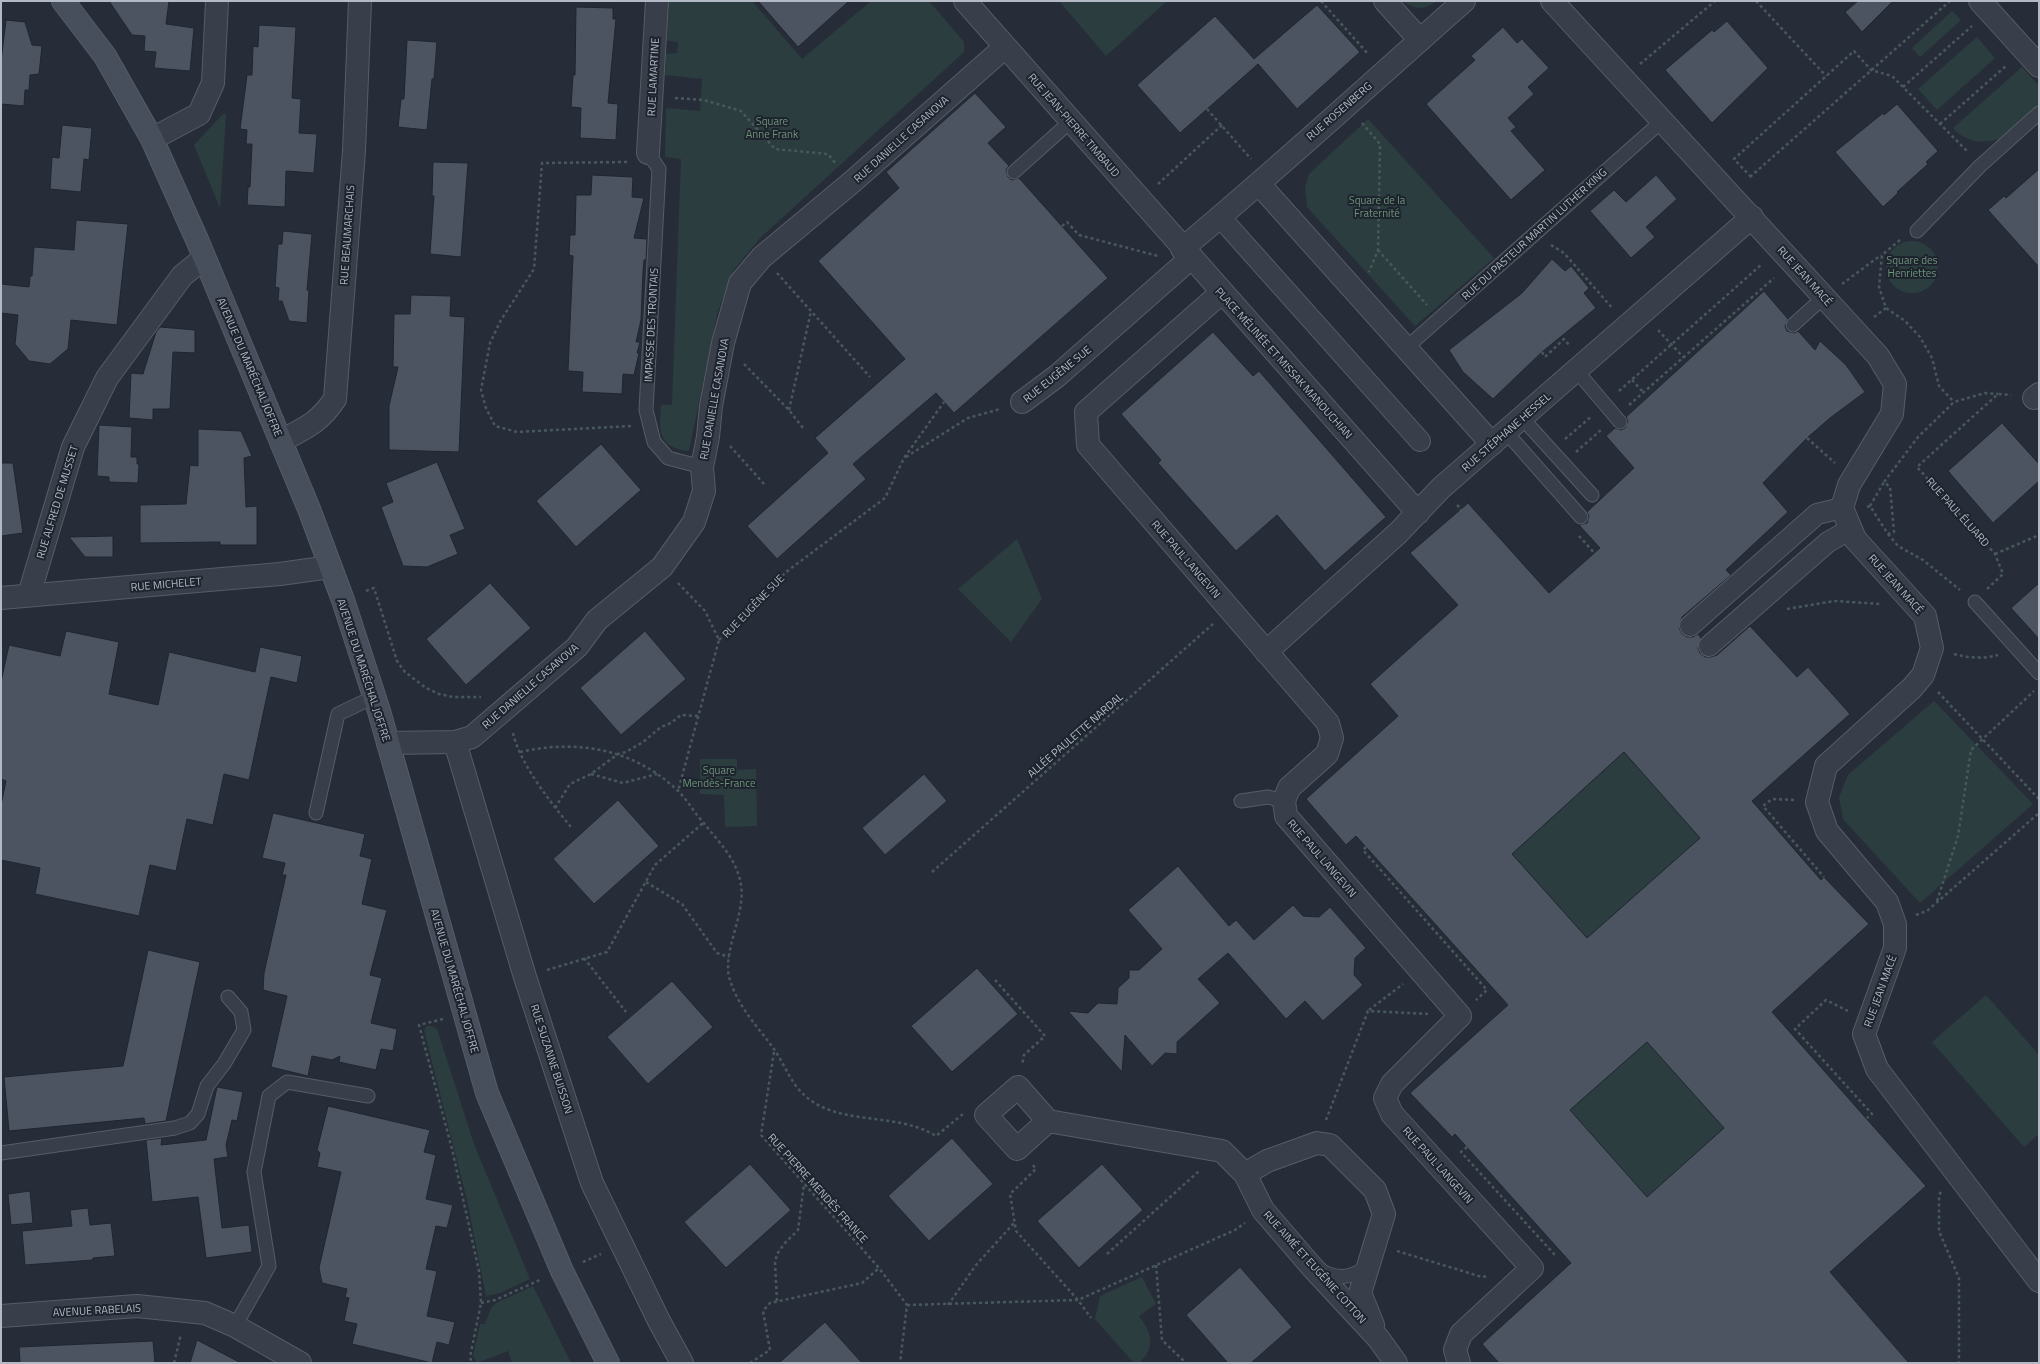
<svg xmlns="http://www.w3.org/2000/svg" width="2040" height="1364" font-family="'Titillium Web',sans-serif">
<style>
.green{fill:#2b3d3e}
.building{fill:#4c5361;stroke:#202630;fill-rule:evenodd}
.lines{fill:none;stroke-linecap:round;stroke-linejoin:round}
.service-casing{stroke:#575d67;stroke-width:15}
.pedestrian-casing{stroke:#575d67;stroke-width:22}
.minor-casing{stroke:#575d67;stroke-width:24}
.secondary-casing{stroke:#575d67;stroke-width:24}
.path{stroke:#49585b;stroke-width:2.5;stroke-dasharray:3 3;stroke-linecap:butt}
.service{stroke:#393f4a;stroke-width:13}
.pedestrian{stroke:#393f4a;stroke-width:20}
.minor{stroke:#393f4a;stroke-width:22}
.secondary{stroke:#474e5c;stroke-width:22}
.labels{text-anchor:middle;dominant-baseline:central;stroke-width:4;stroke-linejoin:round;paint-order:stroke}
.street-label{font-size:11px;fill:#b4bac5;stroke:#1e242e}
.park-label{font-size:11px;fill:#6e9379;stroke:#1e242e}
</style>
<rect width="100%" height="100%" fill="#262d39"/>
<g class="green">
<path d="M 669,1 L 752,1 L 802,59 L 871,1 L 929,1 L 964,42 L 964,52 L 760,238 L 733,271 L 717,314 L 689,451 C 658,448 659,431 661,405 L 672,405 L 681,159 L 665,157 L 666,108 L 700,111 L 702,79 L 665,75 L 666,54 L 677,53 L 678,42 L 667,41 Z"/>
<polygon points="1059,1 1167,1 1106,56"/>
<path d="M 1403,1 L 1436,1 C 1426,11 1413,9 1403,1 Z"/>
<polygon points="1952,11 1961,20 1920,57 1912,48"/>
<polygon points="1977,37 1995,58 1937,110 1918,89"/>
<path d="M 2022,67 L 2039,86 L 2039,106 C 2029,115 2017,131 2004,137 C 1986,145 1966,143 1953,128 Z"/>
<polygon points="224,113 226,115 220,208 194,145"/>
<polygon points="1368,119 1494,258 1415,326 1307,207 1305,188 1309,174"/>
<circle cx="1912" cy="267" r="26"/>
<polygon points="1017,539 1042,599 1011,642 958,589"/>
<polygon points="1934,701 2033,804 1920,903 1843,819 1839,797 1848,775"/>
<polygon points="1624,752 1700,838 1587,938 1512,854"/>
<polygon points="700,759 737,759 737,770 756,769 757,826 725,827 724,795 700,794"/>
<polygon points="1986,995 2039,1055 2039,1134 2024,1147 1932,1042"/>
<polygon points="427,1026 432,1026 437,1029 474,1144 530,1279 500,1293 486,1296 467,1200 424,1030"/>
<polygon points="1647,1042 1724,1128 1647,1197 1570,1110"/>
<path d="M 1142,1277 L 1156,1304 L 1139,1316 C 1152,1333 1156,1347 1139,1363 L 1134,1363 L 1095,1319 L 1100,1296 Z"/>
<polygon points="533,1286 571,1363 512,1363 508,1351 477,1363 473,1356 480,1324 485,1324 491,1308 496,1303"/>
</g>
<g class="building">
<polygon points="109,1 169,1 166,24 194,28 190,71 154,68 156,52 144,51 145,36 132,35"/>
<polygon points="758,1 849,1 798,47"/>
<polygon points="1858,1 1893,1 1862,32 1845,12"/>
<polygon points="1317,5 1360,52 1297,109 1258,64 1180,133 1137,85 1215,16 1254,59"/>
<polygon points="576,7 613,8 613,19 616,19 608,103 618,104 616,140 580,138 581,108 571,107 573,75 575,75"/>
<polygon points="6,20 25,22 32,45 42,46 39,74 30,75 29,90 25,90 24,106 1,104 1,61"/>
<polygon points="1727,21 1768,68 1712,123 1665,70 1712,30 1714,32"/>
<polygon points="259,25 296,27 292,98 301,99 299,133 317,134 314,173 286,171 285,207 247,205 248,187 250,187 252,144 246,144 247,130 240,129 247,75 252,75 253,46 258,47"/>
<polygon points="1503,27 1517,43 1522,39 1549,68 1528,87 1534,94 1508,118 1516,127 1511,131 1545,170 1511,200 1426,104 1475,60 1471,56"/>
<polygon points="407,40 437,42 434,79 432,79 427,130 398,127 401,99 404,99"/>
<polygon points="975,93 1006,127 988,143 1009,166 1006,170 1008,177 1012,180 1019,178 1108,278 954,413 936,393 853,464 866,479 777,559 747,526 828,453 815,438 905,359 818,261 899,188 886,172"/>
<polygon points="1897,104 1938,151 1926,162 1928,164 1897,192 1898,193 1883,207 1835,152 1883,113 1884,115"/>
<polygon points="62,125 92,128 89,160 84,159 81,192 50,189 52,157 59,158"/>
<polygon points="433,162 468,163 461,257 430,254 434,196 432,196"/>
<polygon points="2039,169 2039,267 1988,210 2004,196 2006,198"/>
<polygon points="592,175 633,177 632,197 644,198 634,238 647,239 646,260 644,260 643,272 641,320 636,342 640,342 637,353 639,353 634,375 623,374 622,394 582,392 583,372 568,371 573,256 569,255 570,235 575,235 576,195 591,195"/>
<polygon points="1656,175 1677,199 1646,227 1655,237 1631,258 1590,211 1614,190 1626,202"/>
<polygon points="76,220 128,224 117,325 71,320 68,349 50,364 29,361 15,344 18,315 1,313 1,284 29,287 30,276 32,276 34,247 74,250"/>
<polygon points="283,231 312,234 307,290 309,291 307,323 289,321 282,301 278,301 279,288 275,287 278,244 282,244"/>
<polygon points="1552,259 1565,271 1571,266 1589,288 1584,293 1596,308 1542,352 1493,399 1463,372 1449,350 1522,293"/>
<path d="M 1764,291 L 1788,319 L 1785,326 L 1787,331 L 1794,333 L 1798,331 L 1815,350 L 1820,341 L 1846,365 L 1865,392 L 1830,418 L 1807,438 L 1763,483 L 1788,512 L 1726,570 L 1731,575 L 1682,617 L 1679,628 L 1682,634 L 1687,637 L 1693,637 L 1698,634 L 1701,638 L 1698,648 L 1700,653 L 1705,657 L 1711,657 L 1717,655 L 1750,626 L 1797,677 L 1808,667 L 1850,714 L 1752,801 L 1821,880 L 1824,877 L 1869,924 L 1772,1012 L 1926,1186 L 1830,1272 L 1909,1363 L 1499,1363 L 1482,1344 L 1571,1263 L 1455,1134 L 1452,1137 L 1410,1093 L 1508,1005 L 1356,836 L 1346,845 L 1306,799 L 1398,716 L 1370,684 L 1458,605 L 1410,553 L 1468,503 L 1549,593 L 1600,548 L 1579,525 L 1587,523 L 1589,516 L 1587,512 L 1634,468 L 1606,436 L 1615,428 L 1621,430 L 1625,428 L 1628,421 L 1626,417 ZM 1624,752 L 1700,838 L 1587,938 L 1512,854 ZM 1647,1042 L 1724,1128 L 1647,1197 L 1570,1110 Z"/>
<polygon points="411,295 451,296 450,316 465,317 459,452 389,450 389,406 398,367 393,367 394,314 410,314"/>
<polygon points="160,327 195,330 195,353 173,352 170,409 153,409 153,420 129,418 131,373 143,374 156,332"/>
<polygon points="1213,332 1253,376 1259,371 1386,517 1325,571 1277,515 1236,551 1158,463 1161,460 1121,414"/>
<polygon points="2002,423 2039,464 2039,481 1993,523 1948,471"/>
<polygon points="99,425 132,427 131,457 137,457 137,464 139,464 138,483 109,482 109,477 97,476"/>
<polygon points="198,429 241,431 252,456 244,458 246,507 257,506 257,545 220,545 220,542 140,543 140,505 186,504 190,465 198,466"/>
<polygon points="601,444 641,490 576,547 536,501"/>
<polygon points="437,462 465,529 450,535 458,554 427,567 403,566 381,507 393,502 386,483"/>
<polygon points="1,463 13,463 23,533 1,536"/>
<polygon points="113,536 113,557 85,557 69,537"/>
<polygon points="490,583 531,628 466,685 426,639"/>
<polygon points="2039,583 2039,639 2011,608"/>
<polygon points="66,631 119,642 109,694 158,705 169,652 255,672 260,647 302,656 297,683 271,677 249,780 224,774 213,825 187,819 176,871 150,865 139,916 35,894 40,868 1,860 1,805 6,781 1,779 1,682 9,645 60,656"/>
<polygon points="645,631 686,679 621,735 580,688"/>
<polygon points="924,774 947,801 885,855 862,828"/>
<polygon points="618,800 659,846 594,904 553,859"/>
<polygon points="273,813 365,834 360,856 372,859 362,904 387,910 370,975 382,978 371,1023 397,1029 393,1051 381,1049 376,1070 339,1062 340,1056 332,1060 312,1056 308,1076 271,1067 287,996 263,990 264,973 286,875 282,875 285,863 262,858"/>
<polygon points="1178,866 1229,926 1236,920 1254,940 1293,905 1303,916 1319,917 1330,907 1366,948 1355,958 1354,975 1363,985 1323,1021 1305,1001 1286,1019 1228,953 1198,979 1220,1003 1177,1042 1177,1054 1165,1053 1152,1066 1125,1035 1122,1072 1068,1011 1088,1013 1098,1003 1117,1004 1118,988 1129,978 1129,970 1139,970 1162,949 1128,910"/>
<polygon points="148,950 200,962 166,1121 145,1124 144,1118 9,1131 4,1077 123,1066"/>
<polygon points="977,968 1018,1014 952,1072 911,1026"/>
<polygon points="672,981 713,1027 648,1084 607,1037"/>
<polygon points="217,1087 243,1092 237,1121 232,1120 226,1145 228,1157 214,1159 222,1228 249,1225 252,1252 206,1258 198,1197 152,1202 146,1140 162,1138 161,1145 206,1140"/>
<polygon points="328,1106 430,1130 424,1152 436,1155 426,1199 453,1205 447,1228 436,1226 426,1269 437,1271 427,1316 455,1322 449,1345 437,1342 432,1363 352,1344 357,1324 344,1321 349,1298 345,1297 347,1289 322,1283 319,1268 341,1172 317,1167 320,1153 317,1150"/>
<polygon points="952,1138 993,1184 929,1241 888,1196"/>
<polygon points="750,1164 791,1210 726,1268 684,1222"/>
<polygon points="1102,1164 1143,1210 1079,1268 1037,1221"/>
<polygon points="30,1191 33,1223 11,1225 8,1194"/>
<polygon points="88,1208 90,1225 111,1223 115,1256 93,1258 93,1260 25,1265 22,1231 72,1226 70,1210"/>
<polygon points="1240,1267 1292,1327 1251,1363 1228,1363 1186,1315"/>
<polygon points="825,1322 862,1363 779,1363"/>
<polygon points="197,1340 241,1363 190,1363"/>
<polygon points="153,1341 155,1363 20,1363 19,1347"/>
</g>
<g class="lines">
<defs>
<g id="service">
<polyline points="648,153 659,169 646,410 654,442 668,458 702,467"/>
<polyline points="1014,172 1071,121"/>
<polyline points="1917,231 1980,166 2039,113"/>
<polyline points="1793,325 1824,297"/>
<polyline points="1406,348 1662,121"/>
<polyline points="1576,370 1620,422"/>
<polyline points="1522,418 1592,495"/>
<polyline points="1506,432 1581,517"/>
<polyline points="1975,602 2039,673"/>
<polyline points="1241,801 1268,797 1284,801"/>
<polyline points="316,813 338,714 374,697"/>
<polyline points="1,1153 175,1128 190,1123 198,1114 207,1086 224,1064 244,1030 241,1012 228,997"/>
<path d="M 1319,1270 C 1339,1279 1347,1279 1366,1268"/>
<polyline points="235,1326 269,1266 254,1172 269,1096 287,1082 368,1096"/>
</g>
<g id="pedestrian">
<polyline points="1220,217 1420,441"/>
<polyline points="1690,626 1817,514 1842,508"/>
<polyline points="1709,646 1828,542 1851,529"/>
</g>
<g id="minor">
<polyline points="965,1 1418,513"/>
<polyline points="1385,1 1420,40"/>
<polyline points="1552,1 1878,356 1895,384 1892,414 1849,485 1842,508 1855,539 1925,616 1932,648 1923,675 1912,688 1826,766 1817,802 1827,831 1887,902 1895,924 1895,948 1864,1034 1877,1069 2039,1281"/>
<polyline points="1980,1 2039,66"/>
<polyline points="152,139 199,114 213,83 217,1"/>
<polyline points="648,153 657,1"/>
<polyline points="1259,184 1492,444"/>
<path d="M 1182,249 C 1278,169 1370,84 1464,1"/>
<polyline points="1221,293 1086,412 1088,445 1328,723 1332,738 1327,754 1289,788 1284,801 1286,816 1460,1016 1392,1084 1385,1098 1392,1114 1532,1268 1461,1334 1455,1350 1459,1363"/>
<polyline points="2034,398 2039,394"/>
<polyline points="1022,402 1057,376 1191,258"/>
<path d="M 281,441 C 305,428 319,423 335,399 L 354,151 L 360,1"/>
<polyline points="29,595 73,447 107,378 182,276 204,258"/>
<polyline points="1,598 280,574 330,567"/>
<polyline points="1266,652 1398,533 1441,488 1752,217"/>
<polyline points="455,742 525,977 592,1183 659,1321 682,1363"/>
<polyline points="388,743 455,742 472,737 577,647 597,620 662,567 694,522 704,491 702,467 708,437 711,406 723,343 740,283 762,257 852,182 1005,47"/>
<polyline points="1048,1121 1017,1149 986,1115 1018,1087 1048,1121 1222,1151 1245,1174 1263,1210 1312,1267 1378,1338 1396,1363"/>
<polyline points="1245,1174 1267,1161 1317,1143 1330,1145 1375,1190 1384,1214 1360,1293 1373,1325"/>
<polyline points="1,1316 137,1306 205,1313 235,1326 300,1363"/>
</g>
<polyline id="secondary" points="63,1 105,56 152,139 198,242 309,509 343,600 379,711 487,1093 562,1271 608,1363"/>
</defs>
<use href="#service" class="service-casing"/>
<use href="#pedestrian" class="pedestrian-casing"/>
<use href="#minor" class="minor-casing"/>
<use href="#secondary" class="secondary-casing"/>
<g class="path">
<polyline points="1321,1 1368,54"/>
<polyline points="1756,1 1826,76"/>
<polyline points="1640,64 1715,1"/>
<polyline points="1903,87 1972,26"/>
<polyline points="675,98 704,100 741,111 775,149 828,154 836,164"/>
<polyline points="1207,109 1251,159"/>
<polyline points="1362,123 1380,144 1378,250 1369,272"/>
<polyline points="1940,124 2007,65"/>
<polyline points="627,162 542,163 534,269 501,320 490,343 481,390 486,408 495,426 517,432 631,426"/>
<polyline points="1750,177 1950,1"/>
<polyline points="1751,177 1734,159 1854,51 1871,70 1892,76 1968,152"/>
<polyline points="1158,184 1222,125"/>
<polyline points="1062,226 1067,222 1079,235 1158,256"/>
<polyline points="1900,240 1882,255 1879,287 1886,308 1905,321 1920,337 1932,358 1939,386 1954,402"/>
<polyline points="1551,245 1564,253 1613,309"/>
<polyline points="1378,250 1427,305"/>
<polyline points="777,273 870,377"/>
<polyline points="1842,284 1881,255"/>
<polyline points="1874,317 1886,308"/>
<polyline points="1658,330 1684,358"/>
<polyline points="1542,352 1545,357 1564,339 1570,346"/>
<polyline points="744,364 789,410 803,428"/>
<polyline points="1632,380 1644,393"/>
<polyline points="1619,391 1762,264"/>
<polyline points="1629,405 1774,278"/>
<polyline points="789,410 811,311"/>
<polyline points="1807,438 1835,463"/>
<polyline points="1565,439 1592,416"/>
<polyline points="730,446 764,484"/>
<polyline points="1576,452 1601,430"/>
<polyline points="906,457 968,418 1000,409"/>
<polyline points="1457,505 1461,509 1462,609"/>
<polyline points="1870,506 1884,482"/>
<polyline points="1867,507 1870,506 1888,534 1894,532 1890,487 1884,482 1918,437 1954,402 1985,393 1998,394"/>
<polyline points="1888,534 1898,546 1923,560 1960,590"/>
<polyline points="1579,536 1642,606"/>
<polyline points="1995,554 2039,535"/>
<polyline points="678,583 705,611 719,640 678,791"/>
<polyline points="1987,589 2003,574 1995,554 1917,467 1998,394 2011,395"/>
<polyline points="366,591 374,588 397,661 405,672 426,688 439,694 453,697 481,697"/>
<polyline points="1787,609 1835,601 1881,604"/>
<polyline points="719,640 786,572 885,498 904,458 944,402"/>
<path d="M 1954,654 C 1968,658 1984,659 1998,655"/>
<polyline points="1938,692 2039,799"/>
<path d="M 513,733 C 520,764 551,803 571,827"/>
<path d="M 520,752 C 577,739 634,749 677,790 C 687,799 693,811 702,821 C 718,841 737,859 741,885 C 746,915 721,953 730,980 C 738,1007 758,1027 774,1049 C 782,1061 788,1075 796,1086 C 829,1130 893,1109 936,1136 L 963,1114"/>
<polyline points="591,774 623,783 657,774"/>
<polyline points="1794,800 1772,799 1763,806 1824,877"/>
<polyline points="555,808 570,784 591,774 618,754 626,752 643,742 661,727 671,723 681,715 698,716"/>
<polyline points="1366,847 1363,850 1487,990 1476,1000"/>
<polyline points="932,872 1213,624"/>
<polyline points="646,882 682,904 717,953 729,957"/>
<polyline points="1937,901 1958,836 1971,750 2034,691"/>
<polyline points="1916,915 1927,911 2039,813"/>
<polyline points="584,958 626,1012"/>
<polyline points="547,970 607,952 655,865 703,823"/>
<polyline points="995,980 1045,1036 1024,1055 1022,1065"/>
<polyline points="1369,1010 1403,984"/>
<polyline points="1848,1011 1826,1000 1795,1029 1872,1114 1867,1118"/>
<polyline points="443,1019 419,1025 452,1149 479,1271 481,1303 470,1357 472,1363"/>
<polyline points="774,1052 761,1135 879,1268 907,1305 900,1363"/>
<polyline points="1326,1120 1368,1011 1428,1014"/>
<polyline points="1467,1147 1461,1152 1554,1254 1551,1256"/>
<polyline points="1033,1165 1036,1169 1010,1194 1016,1231 1078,1300 1091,1318"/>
<polyline points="1941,1192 1939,1195 1939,1231 1959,1278 1959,1363"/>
<polyline points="1397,1251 1482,1277 1488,1276"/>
<polyline points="1107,1254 1199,1171"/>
<polyline points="583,1262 601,1254"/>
<polyline points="1156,1265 1162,1340 1186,1363"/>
<polyline points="777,1301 775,1263 777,1254 785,1243 798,1230 804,1184"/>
<polyline points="481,1303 495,1300 540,1280"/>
<polyline points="907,1305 1078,1300 1235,1230 1245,1223"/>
<polyline points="948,1305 976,1265 1014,1223"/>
<polyline points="174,1363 181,1334"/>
<polyline points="750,1363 770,1350 763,1311 770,1303 862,1283 879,1268"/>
</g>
<use href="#service" class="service"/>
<use href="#pedestrian" class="pedestrian"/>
<use href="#minor" class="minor"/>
<use href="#secondary" class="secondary"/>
</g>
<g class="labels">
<g class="street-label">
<text transform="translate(653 77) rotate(-87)">RUE LAMARTINE</text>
<text transform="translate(1339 111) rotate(-41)">RUE ROSENBERG</text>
<text transform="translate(1074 125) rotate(49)">RUE JEAN-PIERRE TIMBAUD</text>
<text transform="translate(901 139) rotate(-42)">RUE DANIELLE CASANOVA</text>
<text transform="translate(1534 234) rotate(-42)">RUE DU PASTEUR MARTIN LUTHER KING</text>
<text transform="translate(347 235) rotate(-86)">RUE BEAUMARCHAIS</text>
<text transform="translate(1805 276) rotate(48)">RUE JEAN MACÉ</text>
<text transform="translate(651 325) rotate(-87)">IMPASSE DES TRONTAIS</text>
<text transform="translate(1284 363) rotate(48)">PLACE MÉLINÉE ET MISSAK MANOUCHIAN</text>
<text transform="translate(250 367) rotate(67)">AVENUE DU MARÉCHAL JOFFRE</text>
<text transform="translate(1057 374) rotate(-39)">RUE EUGÈNE SUE</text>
<text transform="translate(714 399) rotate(-80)">RUE DANIELLE CASANOVA</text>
<text transform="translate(1506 432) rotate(-41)">RUE STÉPHANE HESSEL</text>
<text transform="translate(57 502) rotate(-73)">RUE ALFRED DE MUSSET</text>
<text transform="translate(1958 512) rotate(48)">RUE PAUL ÉLUARD</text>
<text transform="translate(1186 559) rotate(49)">RUE PAUL LANGEVIN</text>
<text transform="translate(166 584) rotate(-5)">RUE MICHELET</text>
<text transform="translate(1896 584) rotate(48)">RUE JEAN MACÉ</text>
<text transform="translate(753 606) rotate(-46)">RUE EUGÈNE SUE</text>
<text transform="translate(364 670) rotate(72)">AVENUE DU MARÉCHAL JOFFRE</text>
<text transform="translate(530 686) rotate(-41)">RUE DANIELLE CASANOVA</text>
<text transform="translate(1075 735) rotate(-41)">ALLÉE PAULETTE NARDAL</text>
<text transform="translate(1322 858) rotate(49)">RUE PAUL LANGEVIN</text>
<text transform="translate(455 981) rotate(74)">AVENUE DU MARÉCHAL JOFFRE</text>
<text transform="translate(1880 991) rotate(-70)">RUE JEAN MACÉ</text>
<text transform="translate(552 1059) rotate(72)">RUE SUZANNE BUISSON</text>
<text transform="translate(1438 1165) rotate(48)">RUE PAUL LANGEVIN</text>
<text transform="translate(818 1188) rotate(48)">RUE PIERRE MENDÈS FRANCE</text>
<text transform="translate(1315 1267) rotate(48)">RUE AIMÉ ET EUGÉNIE COTTON</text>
<text transform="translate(97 1310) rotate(-3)">AVENUE RABELAIS</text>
</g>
<g class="park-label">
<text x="772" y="121">Square<tspan x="772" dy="13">Anne Frank</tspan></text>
<text x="1377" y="200">Square de la<tspan x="1377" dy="13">Fraternité</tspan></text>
<text x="1912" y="260">Square des<tspan x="1912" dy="13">Henriettes</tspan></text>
<text x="719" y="770">Square<tspan x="719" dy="13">Mendès-France</tspan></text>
</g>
</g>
<rect width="2040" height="1364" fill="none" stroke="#b4bac5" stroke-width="4"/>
</svg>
